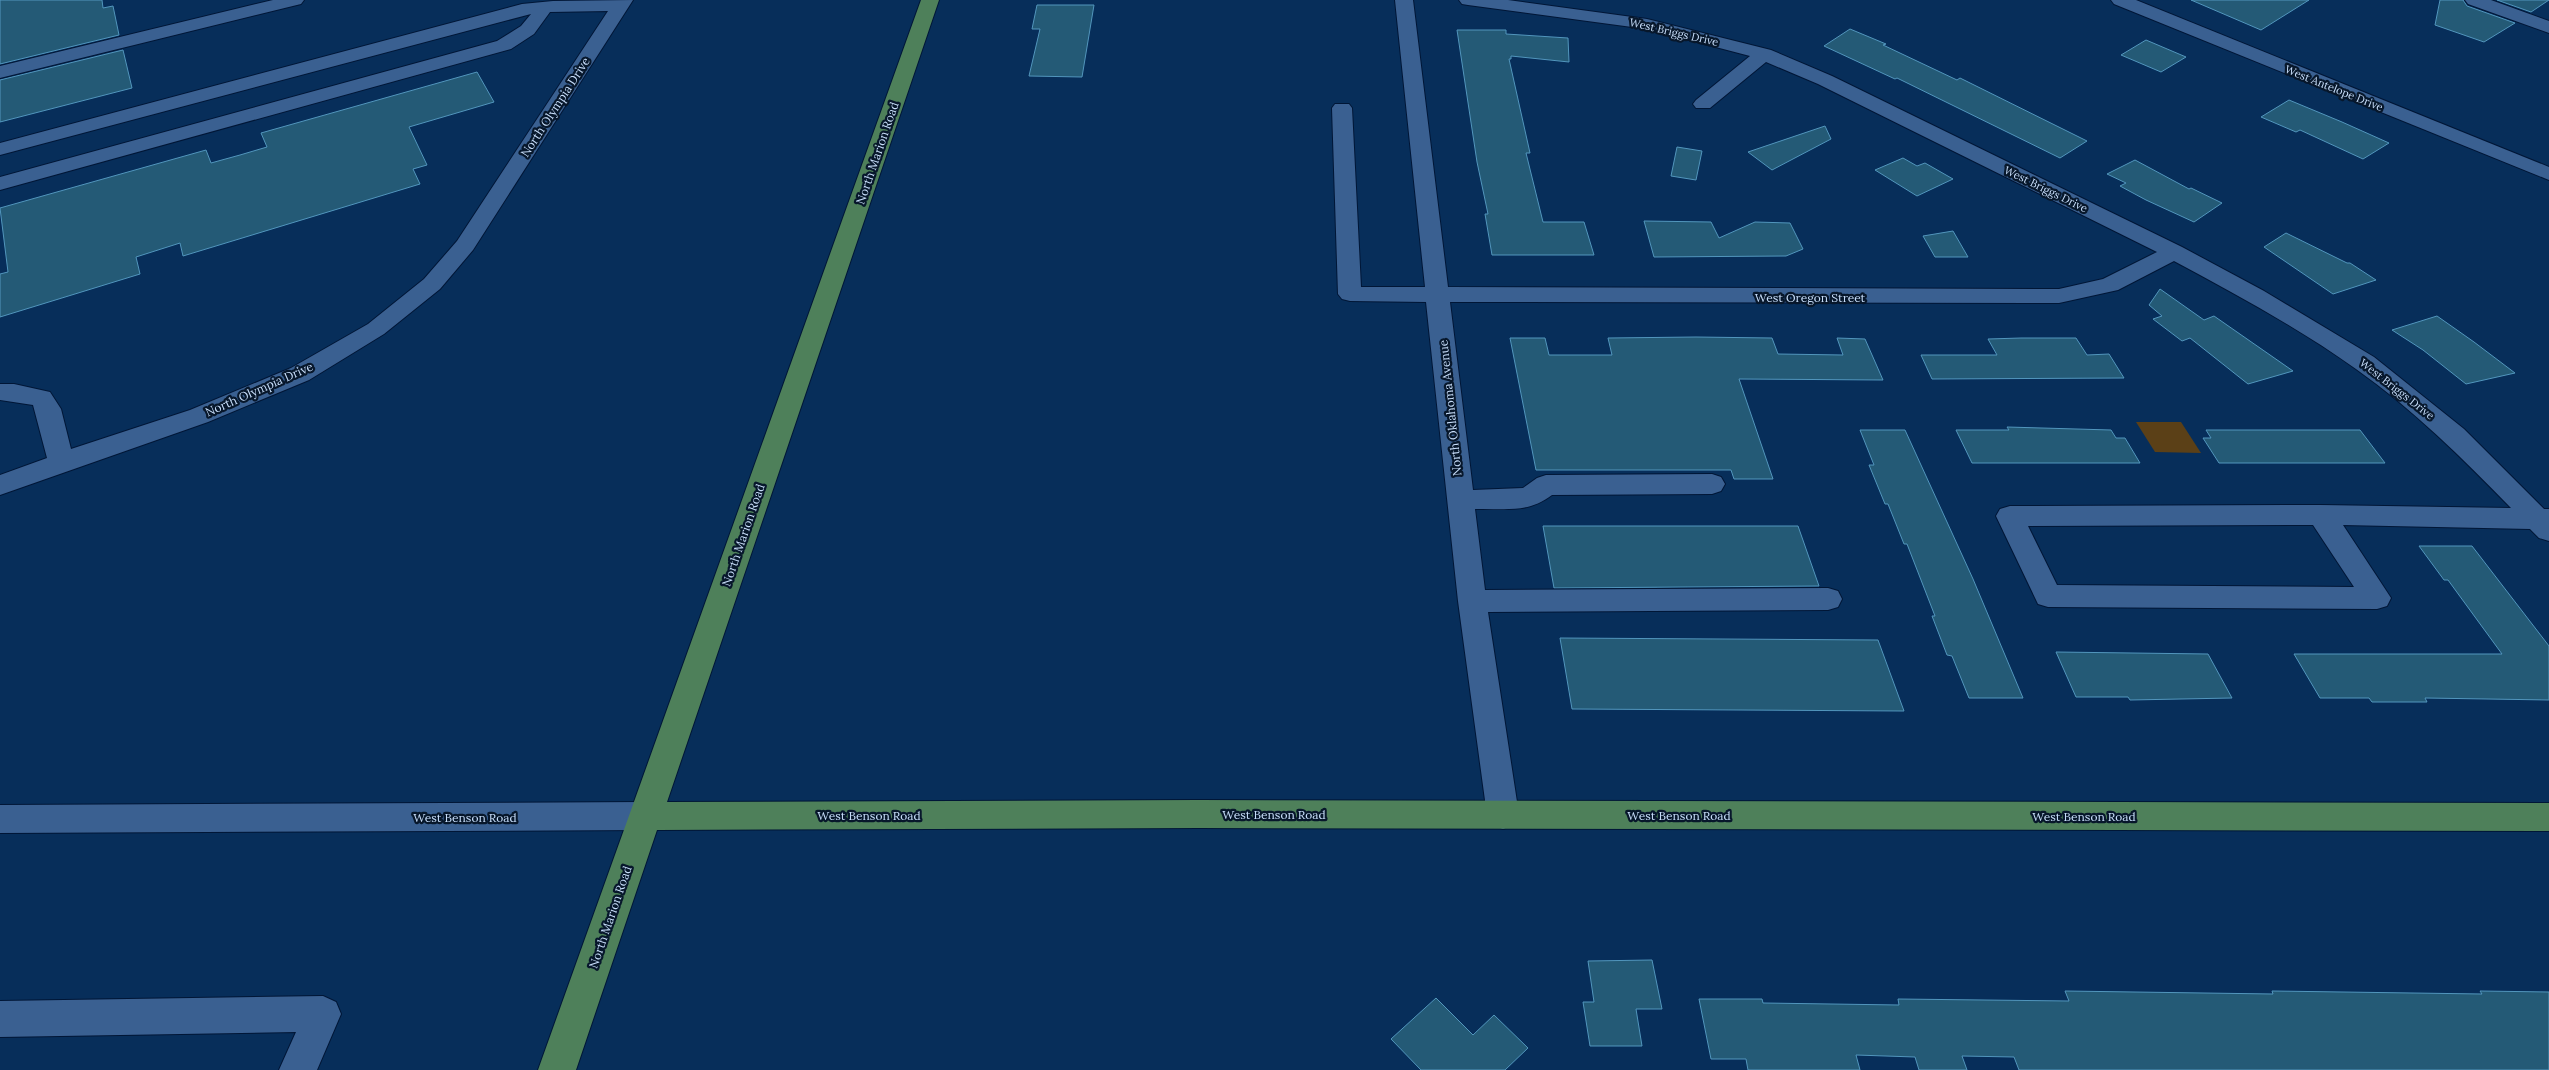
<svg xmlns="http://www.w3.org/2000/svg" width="2549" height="1070" font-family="Lora,serif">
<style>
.green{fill:#5b4017}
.building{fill:#245a76;stroke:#5296bd}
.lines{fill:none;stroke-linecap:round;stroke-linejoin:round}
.minor-casing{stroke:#001636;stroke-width:2}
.major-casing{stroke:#001636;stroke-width:2}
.minor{fill:#3a6091;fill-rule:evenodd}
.major{fill:#4e805a;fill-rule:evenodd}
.labels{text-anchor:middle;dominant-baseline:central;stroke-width:4.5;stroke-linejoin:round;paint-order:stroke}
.far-street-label{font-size:11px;fill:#c8defa;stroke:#07172b}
.street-label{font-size:12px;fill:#c8defa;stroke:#07172b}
</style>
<rect width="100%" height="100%" fill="#072e5a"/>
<polygon class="green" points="2136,422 2181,422 2201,453 2155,452"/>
<g class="building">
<polygon points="0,0 102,0 103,8 113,6 119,35 0,64"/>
<polygon points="2191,0 2309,0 2261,30"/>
<polygon points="2440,0 2463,0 2467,6 2515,23 2484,42 2435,25"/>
<polygon points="2497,0 2549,0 2531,12"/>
<polygon points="1037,5 1094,5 1082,77 1029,76 1040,29 1032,29"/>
<polygon points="1850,29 1886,44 1883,45 1957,80 1960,78 2087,141 2060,158 1897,78 1895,79 1824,46"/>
<polygon points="1457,30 1506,30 1506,34 1568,38 1569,62 1511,56 1511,59 1509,59 1530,153 1526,153 1543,222 1584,222 1594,255 1492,255 1485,214 1488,214 1477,162"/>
<polygon points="2146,40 2186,57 2161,72 2121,55"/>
<polygon points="123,50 132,88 0,122 0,80"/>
<polygon points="477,72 494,102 409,127 427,165 413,169 420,184 183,256 180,243 136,257 140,274 0,317 0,274 8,272 0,208 206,150 211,163 240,155 267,147 261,133"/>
<polygon points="2289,100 2342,122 2389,143 2363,159 2300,130 2296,132 2261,117"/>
<polygon points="1825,126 1831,139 1772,170 1748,152"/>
<polygon points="1677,147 1702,151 1696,180 1671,176"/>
<polygon points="1903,158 1917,166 1925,163 1953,179 1917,196 1875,170"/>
<polygon points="2135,160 2189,189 2191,188 2222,203 2194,222 2146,200 2120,186 2126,183 2107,174"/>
<polygon points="1644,221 1711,222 1719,238 1755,222 1790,223 1803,249 1786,256 1654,257"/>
<polygon points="1953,231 1968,257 1935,257 1923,236"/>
<polygon points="2286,233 2347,263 2350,263 2376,280 2333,294 2264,247"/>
<polygon points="2160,289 2204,320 2214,316 2293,371 2248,384 2190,338 2182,341 2153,319 2162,316 2149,305"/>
<polygon points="2437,316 2474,342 2515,373 2466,384 2423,350 2392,330"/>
<polygon points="1696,337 1772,338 1778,354 1843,355 1837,338 1865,339 1883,380 1739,379 1773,479 1734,479 1731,470 1536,470 1510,338 1545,338 1549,355 1612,355 1608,338"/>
<polygon points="2021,338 2076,338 2087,355 2109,354 2124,378 1932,379 1921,355 1997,355 1988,339"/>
<polygon points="2007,427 2111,430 2116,438 2125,438 2140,463 1972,463 1956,430 2009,430"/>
<polygon points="1860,430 1905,430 1973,579 2023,698 1969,698 1952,656 1947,655 1932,616 1935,616 1907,544 1904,544 1888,504 1885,504 1869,465 1874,465"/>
<polygon points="2206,430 2360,430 2385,463 2219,463 2203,438 2211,438"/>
<polygon points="1543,526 1798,526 1819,586 1554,588"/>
<polygon points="2419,546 2472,546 2549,646 2549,700 2425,698 2427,702 2372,702 2369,698 2320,698 2294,654 2502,654 2448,580 2444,580"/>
<polygon points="1560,638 1878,640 1904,711 1572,709"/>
<polygon points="2056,652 2208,654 2232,698 2130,700 2128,697 2076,697"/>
<polygon points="1652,960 1662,1009 1636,1009 1642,1046 1590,1046 1583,1002 1594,1002 1588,961"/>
<polygon points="2065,991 2273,994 2272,991 2482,994 2480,991 2549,992 2549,1070 2019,1070 2014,1057 1962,1056 1967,1070 1919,1070 1915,1057 1856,1055 1860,1070 1748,1070 1746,1059 1711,1059 1699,999 1762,999 1763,1003 1899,1005 1898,999 2069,1001"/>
<polygon points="1436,998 1473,1035 1494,1015 1528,1048 1505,1070 1421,1070 1391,1039"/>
</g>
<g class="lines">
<defs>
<g id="minor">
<polygon points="273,0 304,0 301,4 0,78 0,66"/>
<polygon points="633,0 473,250 440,289 384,334 309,380 208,422 0,495 0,475 47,458 33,405 0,400 0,384 14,384 50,392 61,409 71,449 190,410 291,368 368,324 424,279 457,241 608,11 550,12 534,34 511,49 0,190 0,177 497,41 521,26 531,14 0,155 0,143 522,4 553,1"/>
<path d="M 1395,0 L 1413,0 L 1448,287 L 2059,289 L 2103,279 L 2157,252 L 1818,84 L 1766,62 L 1710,108 L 1696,108 L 1693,104 L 1696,100 L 1750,56 L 1647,29 L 1468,5 L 1462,4 L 1459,0 L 1508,0 L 1647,19 L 1771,50 L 1832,76 L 2182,247 L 2264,291 L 2374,357 L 2464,429 L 2544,509 L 2549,509 L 2549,541 L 2539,538 L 2530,529 L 2343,525 L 2391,598 L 2387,606 L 2377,609 L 2048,607 L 2038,604 L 1996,516 L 2000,509 L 2010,506 L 2321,505 L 2511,508 C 2462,458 2413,409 2356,369 C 2299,328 2235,294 2174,261 L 2118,290 L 2059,303 L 1450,302 L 1473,490 L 1523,488 L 1537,478 L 1546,475 L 1712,474 L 1721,477 L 1725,484 L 1721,491 L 1712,494 L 1552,495 C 1527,514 1505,508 1475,509 L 1485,590 L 1828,588 L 1838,591 L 1842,599 L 1838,607 L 1828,610 L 1488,612 L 1519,815 L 1514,825 L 1503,829 L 1492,825 L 1487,815 L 1458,601 L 1426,302 L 1350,301 L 1342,299 L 1338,294 L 1332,108 L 1335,104 L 1349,104 L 1352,108 L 1361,287 L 1425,287 ZM 2313,525 L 2354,587 L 2057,585 L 2028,526 Z"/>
<polygon points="2111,0 2136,0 2549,167 2549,180 2114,4"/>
<polygon points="2465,0 2491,0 2549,21 2549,33 2468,4"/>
<polygon points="645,802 657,806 661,816 657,826 645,830 0,833 0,805"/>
<polygon points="323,996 336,1002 341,1014 317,1070 279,1070 296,1032 0,1037 0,1001"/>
</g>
<polygon id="major" points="921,0 939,0 667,802 1199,800 2549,803 2549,831 1199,828 657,830 576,1070 538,1070"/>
</defs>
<use href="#minor" class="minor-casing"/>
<use href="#major" class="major-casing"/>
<use href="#minor" class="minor"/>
<use href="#major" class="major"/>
</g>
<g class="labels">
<g class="far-street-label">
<text transform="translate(1674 32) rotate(13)">West Briggs Drive</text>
<text transform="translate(2334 88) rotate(22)">West Antelope Drive</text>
<text transform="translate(2046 189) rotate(26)">West Briggs Drive</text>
<text transform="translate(2397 389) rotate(38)">West Briggs Drive</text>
</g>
<g class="street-label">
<text transform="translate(555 107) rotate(-57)">North Olympia Drive</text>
<text transform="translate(877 153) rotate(-71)">North Marion Road</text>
<text x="1810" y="297">West Oregon Street</text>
<text transform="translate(259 389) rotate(-24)">North Olympia Drive</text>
<text transform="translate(1450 408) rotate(-96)">North Oklahoma Avenue</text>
<text transform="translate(743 535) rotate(-71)">North Marion Road</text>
<text x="1274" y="814">West Benson Road</text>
<text x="869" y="815">West Benson Road</text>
<text x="1679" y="815">West Benson Road</text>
<text x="2084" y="816">West Benson Road</text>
<text x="465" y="817">West Benson Road</text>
<text transform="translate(610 917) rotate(-71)">North Marion Road</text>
</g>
</g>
</svg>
